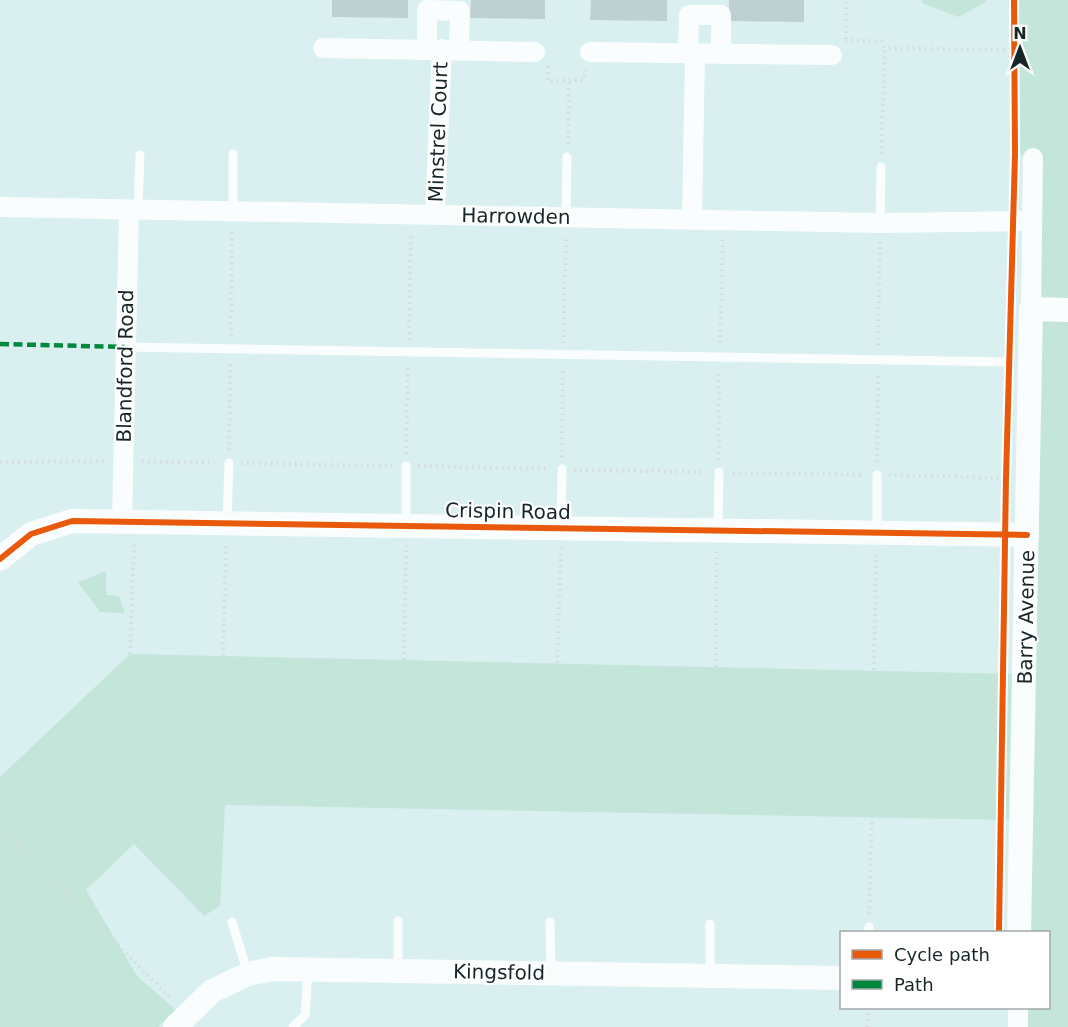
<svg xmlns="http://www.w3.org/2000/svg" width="1068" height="1027" font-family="'DejaVu Sans',sans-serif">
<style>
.green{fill:#c4e6da}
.building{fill:#bfd0d3}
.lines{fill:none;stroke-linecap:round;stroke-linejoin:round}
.path{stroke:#d6dcdd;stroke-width:4;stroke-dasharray:1.5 4.5;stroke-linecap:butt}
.service{stroke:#f9fdfd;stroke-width:9}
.minor{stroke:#f9fdfd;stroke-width:20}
.tertiary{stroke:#f9fdfd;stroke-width:24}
.quiet{stroke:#00873e;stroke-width:4.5;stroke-dasharray:9 4.5;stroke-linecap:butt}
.cycleway-casing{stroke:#fff;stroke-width:10}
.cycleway{stroke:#e8590c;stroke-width:6}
.labels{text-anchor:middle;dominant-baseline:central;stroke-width:4.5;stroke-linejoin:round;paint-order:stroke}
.street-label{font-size:20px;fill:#162627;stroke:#fff}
</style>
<rect width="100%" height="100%" fill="#d9eff0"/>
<g class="green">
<polygon points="922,0 986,0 986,2 958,17 922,3"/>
<polygon points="1014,0 1068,0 1068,1027 1018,1027 1018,1008 1048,1008 1048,932 1019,932 1032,158 1015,154"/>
<polygon points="106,571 106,595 119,596 125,613 100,612 78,582"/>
<polygon points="130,654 1014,674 1012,820 225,805 220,906 204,916 134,844 86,890 137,976 176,1010 158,1027 0,1027 0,777"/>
</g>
<g class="building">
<polygon points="332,0 408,0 408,18 332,17"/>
<polygon points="471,0 545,0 545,19 470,18"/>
<polygon points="591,0 667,0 667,21 590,20"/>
<polygon points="729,0 804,0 804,22 729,21"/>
</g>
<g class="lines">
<g class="path">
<polyline points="846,39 847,0"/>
<polyline points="845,40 881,41 885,48 1014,50"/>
<polyline points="548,66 548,81 584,80 585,70"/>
<polyline points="568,144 569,81"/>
<polyline points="881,154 885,48"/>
<polyline points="231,336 232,230"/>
<polyline points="409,340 411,233"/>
<polyline points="563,343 566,236"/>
<polyline points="720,343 723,239"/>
<polyline points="878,345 880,242"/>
<polyline points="229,450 230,362"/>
<polyline points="406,454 408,365"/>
<polyline points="562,457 563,368"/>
<polyline points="719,460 719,371"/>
<polyline points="142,461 215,463"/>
<polyline points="0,462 104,461"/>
<polyline points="877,462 878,374"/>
<polyline points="241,463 392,466"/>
<polyline points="418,466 548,469"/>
<polyline points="574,470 707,472"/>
<polyline points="733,473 863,475"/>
<polyline points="889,475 1007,478"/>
<polyline points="130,654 134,541"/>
<polyline points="223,656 226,543"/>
<polyline points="404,660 406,545"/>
<polyline points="557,663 561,547"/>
<polyline points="716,667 717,552"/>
<polyline points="874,670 876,555"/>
<polyline points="0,825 172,1000"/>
<polyline points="869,914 872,817"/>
<polyline points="1048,1004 1068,993"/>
<polyline points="867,1027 868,1008"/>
</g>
<g class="service">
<polyline points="138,210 140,155"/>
<polyline points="233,212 233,154"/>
<polyline points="566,217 567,157"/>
<polyline points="880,223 881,167"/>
<polyline points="125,347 1009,362"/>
<polyline points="406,466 406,524"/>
<polyline points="227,521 229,463"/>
<polyline points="561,526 562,469"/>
<polyline points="718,528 719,472"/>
<polyline points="877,531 877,475"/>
<polyline points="398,921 398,970"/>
<polyline points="232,922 248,974"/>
<polyline points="550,922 551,972"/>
<polyline points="710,924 710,975"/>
<polyline points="869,932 869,927"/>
<polyline points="293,1027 305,1015 308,972"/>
</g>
<g class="minor">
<polyline points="323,48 535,52"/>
<polyline points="427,49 427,10 460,11 459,50"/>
<polyline points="590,52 832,55"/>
<polyline points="688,53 689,15 721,15 721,54"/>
<polyline points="0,207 880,223 1032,221"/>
<polyline points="435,214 442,49"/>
<polyline points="692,220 695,54"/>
<polyline points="1031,309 1033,158"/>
<polyline points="122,522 129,210"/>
<polyline points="1018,1027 1018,1008"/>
</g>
<g class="tertiary">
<polyline points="0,559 31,534 72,521 1027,535"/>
<polyline points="1019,932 1031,309 1068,310"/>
<polyline points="175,1027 212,991 248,974 272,969 842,978"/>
</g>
<polyline class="quiet" points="0,344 125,347"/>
<defs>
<g id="cycleway">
<polyline points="0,559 31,534 72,521 1027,535"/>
<polyline points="999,932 1006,478 1015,154 1014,0"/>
</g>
</defs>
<use href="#cycleway" class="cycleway-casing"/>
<use href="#cycleway" class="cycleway"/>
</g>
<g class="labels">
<g class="street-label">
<text transform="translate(438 132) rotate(-88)">Minstrel Court</text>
<text transform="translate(516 216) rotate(1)">Harrowden</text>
<text transform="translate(125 366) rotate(-89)">Blandford Road</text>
<text transform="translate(508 511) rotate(1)">Crispin Road</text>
<text transform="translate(1026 617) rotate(-89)">Barry Avenue</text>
<text transform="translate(499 972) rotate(1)">Kingsfold</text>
</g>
</g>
<rect x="840" y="931" width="210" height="78" fill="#ffffff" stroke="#a2a8a9" stroke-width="1.5"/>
<rect x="852" y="950" width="30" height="9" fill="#e8590c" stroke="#a2a8a9" stroke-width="1.5"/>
<text x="894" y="961" font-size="18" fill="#162627">Cycle path</text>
<rect x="852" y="980" width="30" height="9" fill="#00873e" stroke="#a2a8a9" stroke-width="1.5"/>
<text x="894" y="991" font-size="18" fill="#162627">Path</text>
<g transform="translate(1020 48)" stroke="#ffffff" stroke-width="4.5" paint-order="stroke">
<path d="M0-4.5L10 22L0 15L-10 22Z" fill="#162627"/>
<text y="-9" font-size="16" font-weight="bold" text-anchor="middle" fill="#162627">N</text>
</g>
</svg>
